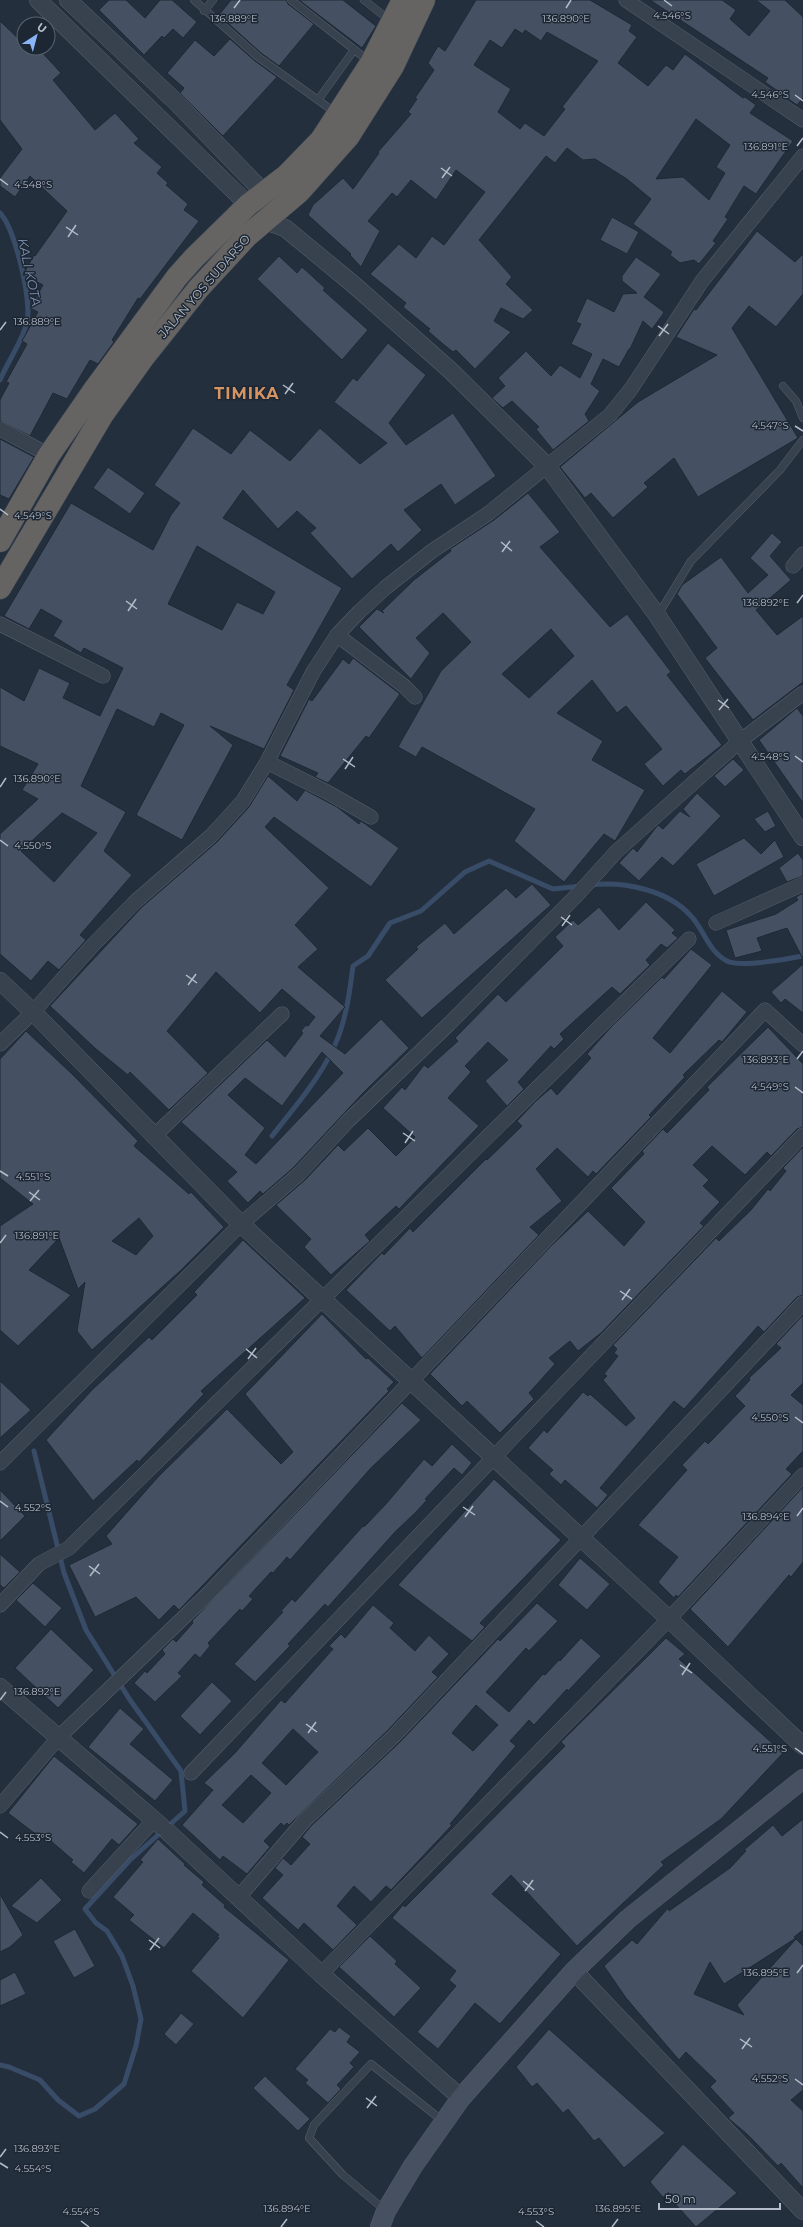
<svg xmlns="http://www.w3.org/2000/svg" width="803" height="2227" font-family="Montserrat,sans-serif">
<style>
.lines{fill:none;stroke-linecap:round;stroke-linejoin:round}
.stream{stroke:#394c67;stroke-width:5}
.building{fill:#455162;stroke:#1f2835;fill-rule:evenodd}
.service-casing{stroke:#565f6c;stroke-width:8}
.minor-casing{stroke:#565f6c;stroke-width:15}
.tertiary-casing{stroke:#565f6c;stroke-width:18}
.secondary-casing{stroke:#565f6c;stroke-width:20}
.trunk-casing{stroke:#434c59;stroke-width:23}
.service{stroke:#38414e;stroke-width:7}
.minor{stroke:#38414e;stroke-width:14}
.tertiary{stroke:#38414e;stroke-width:17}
.secondary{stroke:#465061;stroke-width:19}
.trunk{stroke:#656462;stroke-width:22}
.ticks{fill:none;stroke:#b4bcc9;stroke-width:1.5}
.labels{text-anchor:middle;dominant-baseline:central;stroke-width:3;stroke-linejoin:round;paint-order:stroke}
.street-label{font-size:12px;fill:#b4bcc9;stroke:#1d2633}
.water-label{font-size:13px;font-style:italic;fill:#7c92b1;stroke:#1d2633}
.district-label{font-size:16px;font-weight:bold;letter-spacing:1px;fill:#d59563;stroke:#1d2633}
.ticks-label{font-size:10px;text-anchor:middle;fill:#b4bcc9;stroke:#1d2633;stroke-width:3;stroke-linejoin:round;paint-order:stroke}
</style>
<rect width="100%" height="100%" fill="#242f3e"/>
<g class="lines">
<g class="stream">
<path d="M 0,213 C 15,228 32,301 27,322 C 22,342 8,361 0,380"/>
<path d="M 590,885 C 624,881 668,890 691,916 C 705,931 708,951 727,961 C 741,968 787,959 803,956"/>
<path d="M 272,1136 C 296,1105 325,1073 339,1035 C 347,1013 350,989 353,966 L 368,956 L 390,923 L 421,911 L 465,872 L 489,861 L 553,889 L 582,886"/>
<polyline points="0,2065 9,2067 40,2080 58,2100 79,2116 95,2109 124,2084 136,2046 141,2019 133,1986 122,1956 107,1931 96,1923 85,1909 130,1860 185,1811 181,1771 130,1700 86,1630 64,1573 34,1451"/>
</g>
</g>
<g class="building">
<polygon points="109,0 126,0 145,18 160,0 172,0 197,22 183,38 173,29 164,38 162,36 144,55 99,10"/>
<polygon points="231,0 286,0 288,4 314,24 279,66 261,53 219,15"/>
<polygon points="299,0 343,0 376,26 362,48"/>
<path d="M 476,0 L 590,0 L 632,25 L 629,31 L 637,37 L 618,63 L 648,86 L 666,65 L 673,70 L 685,54 L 743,98 L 745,97 L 756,105 L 750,113 L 793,141 L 756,194 L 744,186 L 725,217 L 728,219 L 713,241 L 716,243 L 699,264 L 694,260 L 680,263 L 670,255 L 672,252 L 633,224 L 651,199 L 627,179 L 595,159 L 583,160 L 567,148 L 555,163 L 546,156 L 479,240 L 512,277 L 506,284 L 533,310 L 523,319 L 501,308 L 494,321 L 511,332 L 475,369 L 456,350 L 453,352 L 443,344 L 428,331 L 430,329 L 403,307 L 406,303 L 370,274 L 399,244 L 416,258 L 432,236 L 444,245 L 485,192 L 456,170 L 436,200 L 411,180 L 397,197 L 392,193 L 368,221 L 380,231 L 361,267 L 350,255 L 351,254 L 308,215 L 313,205 L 343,178 L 353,189 L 379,153 L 378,152 L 411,114 L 408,112 L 417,99 L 415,98 L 434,70 L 428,63 L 438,46 L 445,51 ZM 515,29 L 523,34 L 525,30 L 541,41 L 547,32 L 598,61 L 562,107 L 565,109 L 544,136 L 525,123 L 520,129 L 498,112 L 511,89 L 474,65 L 490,40 L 502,48 ZM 696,119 L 730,145 L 716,167 L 725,173 L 709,200 L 683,177 L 656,179 Z"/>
<polygon points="650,0 722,0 736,10 730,19 749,36 770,11 756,0 785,0 803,17 803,98 797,105 765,82 768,78"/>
<polygon points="0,21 24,44 24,48 38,48 61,73 53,80 95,130 115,113 139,139 134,143 162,167 157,173 168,183 166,185 188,204 184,210 199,221 140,299 138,298 112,340 114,342 98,364 90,360 67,399 53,393 30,436 0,421 0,400 9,383 6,382 27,344 22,341 38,312 30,308 43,285 23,275 34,255 35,256 67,211 30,176 15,197 0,186 0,178 22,149 0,120"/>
<polygon points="230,39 255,61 277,77 223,136 180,93 184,88 167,73 195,40 214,56"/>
<polygon points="612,217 639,232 627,254 600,240"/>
<polygon points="757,231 795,262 803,254 803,294 776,327 749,306 732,328 798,438 698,497 674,458 644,483 648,487 613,518 591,493 585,498 560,467 638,402 717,355 676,337 694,309 696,310"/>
<polygon points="279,256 297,273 302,267 325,288 323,290 368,330 342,360 257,279"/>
<polygon points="636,257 661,274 644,297 664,312 663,314 652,329 643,321 630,349 629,349 619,367 603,359 591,384 600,391 585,414 589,421 553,450 536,429 539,427 512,401 503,408 492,398 505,386 498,378 526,351 551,376 560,365 580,378 592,354 571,344 581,324 576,322 587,298 614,312 623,294 637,293 622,281 622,276"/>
<path d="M 388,343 L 426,375 L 389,423 L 406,445 L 453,413 L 496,476 L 455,505 L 441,484 L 404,510 L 422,530 L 398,552 L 391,544 L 352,579 L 310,533 L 316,528 L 297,511 L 278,529 L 243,490 L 223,518 L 342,588 L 287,685 L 294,690 L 264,749 L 210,726 L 233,745 L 182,840 L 136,815 L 184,725 L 161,713 L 154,727 L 117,709 L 81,786 L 126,812 L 104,851 L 132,875 L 80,935 L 86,940 L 59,970 L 48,961 L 31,981 L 0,954 L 0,834 L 38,799 L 22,790 L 38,764 L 0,746 L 0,687 L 24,701 L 39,668 L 70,683 L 63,698 L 100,716 L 123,668 L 84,648 L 81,653 L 53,636 L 62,621 L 41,609 L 29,629 L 4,616 L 71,503 L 153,550 L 171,515 L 180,503 L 154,485 L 193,428 L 231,454 L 250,430 L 290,461 L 320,428 L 360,464 L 387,443 L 334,402 L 353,378 L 357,381 ZM 197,546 L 275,592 L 263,614 L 237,602 L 222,630 L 168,604 ZM 62,813 L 97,833 L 54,882 L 21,851 Z"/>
<polygon points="0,439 34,457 9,499 0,495"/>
<polygon points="108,467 145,493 130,514 93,488"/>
<path d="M 528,493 L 560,532 L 540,547 L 610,627 L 627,614 L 671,672 L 667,675 L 722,745 L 685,774 L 681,770 L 663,786 L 644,764 L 662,749 L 626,706 L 617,713 L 592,680 L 557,713 L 603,741 L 592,760 L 645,790 L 615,841 L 604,834 L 564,882 L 514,841 L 535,809 L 422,747 L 416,757 L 398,747 L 441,671 L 471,642 L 443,613 L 416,638 L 430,653 L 411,679 L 359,627 L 377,609 L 384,613 L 382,611 L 414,580 L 451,551 L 450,549 L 494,520 ZM 551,629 L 574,656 L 529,698 L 502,674 Z"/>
<polygon points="772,533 782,542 770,556 791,580 756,610 777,635 803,616 803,682 753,720 705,658 717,648 677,594 682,585 721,557 748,593 768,575 750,558"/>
<polygon points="353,658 400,694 369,738 366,736 328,783 315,777 318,773 280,756 309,699 312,701 343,659 349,664"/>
<polygon points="797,708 803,716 803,803 759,740"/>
<polygon points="733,759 744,770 725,787 714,776"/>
<path d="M 268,776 L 297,801 L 305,790 L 337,807 L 359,824 L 361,821 L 399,848 L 371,887 L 274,817 L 265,827 L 329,888 L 295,925 L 318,949 L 298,967 L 345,1007 L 320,1036 L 345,1054 L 381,1019 L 409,1048 L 363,1093 L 293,1168 L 263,1194 L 260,1191 L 248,1203 L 227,1181 L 237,1172 L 181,1122 L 267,1040 L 285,1057 L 303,1033 L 301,1031 L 306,1025 L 308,1026 L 315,1017 L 282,989 L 260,1013 L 216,972 L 167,1031 L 208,1073 L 169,1110 L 130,1072 L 128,1075 L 96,1049 L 50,1006 L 142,907 L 217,842 L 249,807 ZM 322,1052 L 343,1073 L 256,1164 L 245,1155 L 265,1128 L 228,1095 L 245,1078 L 282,1106 Z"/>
<polygon points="697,793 721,816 673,866 662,857 639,881 619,863 633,848 637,852 658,825 663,829 680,811 690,817 683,809"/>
<polygon points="768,811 776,826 765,832 754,819"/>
<polygon points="744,838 761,854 775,840 784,857 714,896 696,864"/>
<polygon points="798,853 803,860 803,876 787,882 779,868"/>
<polygon points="532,884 551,905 422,1018 385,980 418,949 416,947 445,923 454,934 506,888 516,898"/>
<polygon points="803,893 803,959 787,928 757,938 762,951 735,958 726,930 776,914 798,900 796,897"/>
<polygon points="646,902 675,930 672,933 678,938 667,948 661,944 646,960 650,965 620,994 612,987 560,1034 564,1039 554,1049 551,1046 518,1082 524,1089 507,1106 485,1081 508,1060 488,1042 465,1066 471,1072 448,1098 479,1126 399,1209 396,1206 365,1235 370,1241 331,1275 304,1247 311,1239 276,1205 305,1180 338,1145 344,1151 368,1128 396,1156 415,1137 383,1108 402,1087 405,1090 424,1065 428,1068 458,1041 455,1038 498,994 506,1002 563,946 555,937 573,920 578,925 599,907 619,930"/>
<polygon points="691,949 712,965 653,1038 670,1053 722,991 747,1012 722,1042 719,1040 683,1075 685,1077 649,1115 651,1117 596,1174 593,1171 588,1177 557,1148 536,1169 562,1201 530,1227 539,1235 422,1358 395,1326 390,1331 346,1290 382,1253 384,1255 410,1228 413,1232 486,1159 487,1160 522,1126 517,1121 536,1101 551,1088 557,1095 591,1058 587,1054 611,1027 662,977 664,979"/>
<polygon points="803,964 803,1013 785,999 781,1003 771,992"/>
<polygon points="768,1027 803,1064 803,1127 797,1129 771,1156 767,1152 745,1175 712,1146 693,1165 709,1180 703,1186 720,1202 700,1223 704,1226 601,1333 578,1351 570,1341 549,1358 555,1364 529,1393 534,1399 500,1433 467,1401 462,1406 430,1374 551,1246 588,1211 624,1246 645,1222 611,1188 644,1154 642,1151 663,1129 667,1133 709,1090 707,1087"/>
<path d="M 26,1031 L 71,1073 L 138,1141 L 134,1146 L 189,1194 L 191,1192 L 224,1227 L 180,1271 L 92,1350 L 77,1331 L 85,1282 L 78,1289 L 59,1238 L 29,1270 L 71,1295 L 18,1346 L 0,1330 L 0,1226 L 33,1204 L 0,1178 L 0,1059 ZM 139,1218 L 153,1236 L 136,1255 L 112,1241 Z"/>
<polygon points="803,1147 803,1295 797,1297 764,1332 758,1326 684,1409 674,1401 600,1488 608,1495 597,1508 565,1480 561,1485 549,1474 553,1470 528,1448 544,1430 547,1433 583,1392 588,1396 590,1394 626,1426 635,1418 603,1380 607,1376 604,1374 618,1356 614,1353 617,1349 613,1345 716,1238 719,1241 751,1210 768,1189 770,1191 786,1171 783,1168"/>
<polygon points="243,1240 305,1298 201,1391 204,1394 139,1462 137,1460 93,1501 46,1440 92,1390 149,1337 152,1340 197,1295 194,1292"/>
<polygon points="322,1314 366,1359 368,1358 394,1382 387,1389 389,1391 179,1610 174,1605 159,1620 136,1597 95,1617 69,1565 112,1544 106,1536 158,1477 227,1409 281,1464 293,1452 245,1394"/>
<polygon points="803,1315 803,1383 791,1395 803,1405 803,1451 786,1469 792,1474 678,1597 676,1595 674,1598 658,1582 678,1557 638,1525 687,1470 682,1465 705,1441 708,1444 745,1406 735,1396 750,1380 749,1378 781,1348 776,1344"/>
<polygon points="0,1381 31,1410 0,1438"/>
<polygon points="402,1403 421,1420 370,1469 290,1560 287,1557 273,1573 271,1572 249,1596 253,1599 242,1611 240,1609 223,1627 208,1643 210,1646 200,1658 195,1654 178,1673 182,1676 155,1702 134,1683 145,1671 147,1673 165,1654 162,1650 173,1639 176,1642 193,1623 192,1621"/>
<polygon points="452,1444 472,1463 462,1475 454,1468 425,1499 427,1500 416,1512 394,1533 328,1607 325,1604 288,1644 290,1646 255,1682 234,1664 283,1612 281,1611 292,1599 295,1602 363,1526 364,1527 386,1504 424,1459 432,1466"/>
<polygon points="494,1479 561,1540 480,1623 485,1627 472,1641 398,1585"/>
<polygon points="803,1487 803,1562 791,1577 789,1575 728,1647 690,1609"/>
<polygon points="0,1490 25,1516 0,1541"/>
<polygon points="0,1554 20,1572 4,1588 0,1585"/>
<polygon points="580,1558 610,1584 587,1610 558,1585"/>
<polygon points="33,1583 62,1608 45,1627 16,1600"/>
<path d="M 537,1603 L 558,1621 L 529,1651 L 526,1648 L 486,1692 L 509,1712 L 543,1674 L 545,1675 L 559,1660 L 560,1661 L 581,1638 L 601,1656 L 568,1691 L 567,1689 L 534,1725 L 529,1720 L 510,1741 L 516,1746 L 450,1824 L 452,1825 L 391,1890 L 386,1886 L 371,1902 L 354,1886 L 337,1906 L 357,1925 L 333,1950 L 304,1923 L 298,1930 L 262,1898 L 283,1875 L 275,1868 L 283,1858 L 291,1865 L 310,1844 L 302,1837 L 311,1826 L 400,1742 L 498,1639 L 500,1641 ZM 476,1705 L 498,1725 L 473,1751 L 452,1733 Z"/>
<path d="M 373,1605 L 394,1623 L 390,1628 L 415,1651 L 429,1635 L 449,1654 L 432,1672 L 438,1677 L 388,1730 L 289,1825 L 287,1823 L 284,1826 L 281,1823 L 264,1841 L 270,1847 L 247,1874 L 223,1856 L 220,1860 L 182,1825 L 213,1790 L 204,1783 L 235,1753 L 281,1700 L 285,1703 L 333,1649 L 329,1646 L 341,1634 L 345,1638 ZM 293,1729 L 318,1752 L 286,1785 L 262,1763 ZM 251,1775 L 271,1793 L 243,1823 L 222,1805 Z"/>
<polygon points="51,1629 94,1670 58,1708 15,1668"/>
<polygon points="666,1638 685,1654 679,1659 783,1753 721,1819 661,1862 664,1865 577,1946 511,1875 492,1894 561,1954 500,2024 475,2003 438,2049 417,2032 456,1986 449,1980 456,1971 392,1918 403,1905 405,1907 565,1746 561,1742"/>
<polygon points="212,1682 232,1701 200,1735 180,1716"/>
<polygon points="120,1708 144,1729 130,1744 173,1780 155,1801 88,1747"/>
<polygon points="54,1756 138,1824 119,1845 112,1839 84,1873 71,1862 73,1860 45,1836 42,1839 8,1813"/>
<polygon points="803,1819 803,1930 794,1937 796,1938 724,1984 710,1962 694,1994 744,2015 737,2005 796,1939 803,1946 803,2090 791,2100 803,2111 803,2188 781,2163 778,2166 747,2134 728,2118 734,2113 710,2087 716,2081 686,2052 679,2060 626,1998 604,1966 632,1940 637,1944 668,1908 669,1911 730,1868 746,1851 744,1850 773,1825 782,1836"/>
<polygon points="158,1839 185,1864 184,1865 204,1882 202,1885 225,1905 224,1907 289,1960 243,2018 191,1971 219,1938 217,1937 219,1935 193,1913 164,1948 129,1920 134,1915 113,1897 143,1862 140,1860"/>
<polygon points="41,1878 62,1900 37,1923 11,1906"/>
<polygon points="0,1894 23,1935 10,1947 0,1952"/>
<polygon points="75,1929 95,1966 74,1978 53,1941"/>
<polygon points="370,1936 397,1961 395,1964 421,1988 394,2017 339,1967"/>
<polygon points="15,1972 26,1994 0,2006 0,1980"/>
<polygon points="181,2013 194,2024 176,2045 164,2034"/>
<polygon points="339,2027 351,2036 347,2042 360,2052 350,2063 354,2067 337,2085 341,2089 328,2103 305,2083 308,2080 295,2069 330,2029 335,2032"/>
<polygon points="549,2029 665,2133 624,2168 599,2138 594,2141 568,2109 563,2113 537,2083 532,2087 516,2067"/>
<polygon points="265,2076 310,2119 298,2131 253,2088"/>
<polygon points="683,2144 737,2193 696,2227 671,2199 667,2202 650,2182"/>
</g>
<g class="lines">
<defs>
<g id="service">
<polyline points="194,0 258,57 336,113"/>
<polyline points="291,0 370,62"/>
<polyline points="364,0 389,20"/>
<polyline points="204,11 213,0"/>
<polyline points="318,100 354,50"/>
<polyline points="783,386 796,401 803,418"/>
<polyline points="658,615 691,561 780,470 803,440"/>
<polyline points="386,2211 343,2175 309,2138 314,2125 371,2064 444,2122"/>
</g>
<g id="minor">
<polyline points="626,0 803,120"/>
<polyline points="0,429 49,455"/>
<polyline points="793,566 803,554"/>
<polyline points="0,624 103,676"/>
<polyline points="337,635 404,686 415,697"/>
<polyline points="267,762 327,792 371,817"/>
<polyline points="716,923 803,884"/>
<polyline points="0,1044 33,1012 92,946 136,901 211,836 243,801 267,762 313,672 337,635 359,612 385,588 432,551 489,513 610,415 631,389 702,281 803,156"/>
<polyline points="154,1136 282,1014"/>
<polyline points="0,1463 241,1224 299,1174 349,1120 449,1024 576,896 617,851 740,741 803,693"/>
<polyline points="0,1605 39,1564 69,1548 689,939"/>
<polyline points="191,1773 803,1135"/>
<polyline points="0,1806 59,1737 208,1594 765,1010 803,1045"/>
<polyline points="89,1891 154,1820"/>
<polyline points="238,1898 305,1820 394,1736 803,1303"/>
<polyline points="321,1974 669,1619 803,1475"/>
</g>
<g id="tertiary">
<polyline points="38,0 265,221 285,228 353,284 451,371 547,466 657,615 803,837"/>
<polyline points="68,0 177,103 272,201"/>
<polyline points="0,981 33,1012 241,1224 669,1619 803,1746"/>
<polyline points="0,1687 161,1826"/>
<polyline points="168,1832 321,1974 461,2098"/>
<polyline points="574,1971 803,2211"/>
</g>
<polyline id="secondary" points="380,2227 386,2211 413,2166 461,2098 574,1971 628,1919 803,1779"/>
<g id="trunk">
<polyline points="0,541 49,455 94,390 177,277 194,258 248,205 287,175 321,140 371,63 403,0"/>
<polyline points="0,588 103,414 143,358 198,289 247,236 299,192 348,137 393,66 424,0"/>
</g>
</defs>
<use href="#service" class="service-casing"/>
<use href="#minor" class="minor-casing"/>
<use href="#tertiary" class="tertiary-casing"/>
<use href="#secondary" class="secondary-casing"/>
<use href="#trunk" class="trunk-casing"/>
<use href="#service" class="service"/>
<use href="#minor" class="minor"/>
<use href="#tertiary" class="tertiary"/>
<use href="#secondary" class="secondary"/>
<use href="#trunk" class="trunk"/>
</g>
<path class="ticks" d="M 664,0 L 672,6M 234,8 L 240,0M 566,8 L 571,0M 795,95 L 803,101M 797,146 L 803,138M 441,168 L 452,176M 442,178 L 450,167M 0,179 L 8,185M 66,227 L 78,235M 68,237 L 76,225M 658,326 L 669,334M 0,330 L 6,322M 659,336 L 668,324M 283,385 L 295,393M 285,394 L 293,383M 795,426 L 803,431M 0,509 L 8,515M 501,542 L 512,551M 502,552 L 510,541M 126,601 L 137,609M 797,603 L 803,595M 128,611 L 136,599M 718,700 L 729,708M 719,710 L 728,699M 795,756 L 803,762M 343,759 L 355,767M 345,769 L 353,757M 0,787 L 6,778M 0,840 L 8,846M 561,917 L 572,925M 562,926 L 570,915M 186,975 L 197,983M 188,985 L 196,974M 797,1059 L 803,1051M 795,1087 L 803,1093M 403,1133 L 415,1141M 405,1143 L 413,1131M 0,1171 L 8,1176M 29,1192 L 40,1200M 30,1201 L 39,1190M 0,1243 L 6,1235M 620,1291 L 632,1299M 622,1300 L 630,1289M 246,1349 L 257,1358M 248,1359 L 256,1348M 795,1417 L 803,1423M 0,1501 L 8,1507M 463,1507 L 475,1515M 797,1516 L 803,1508M 465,1517 L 473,1506M 89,1566 L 100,1574M 90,1576 L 99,1564M 680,1665 L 692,1673M 682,1675 L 690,1663M 0,1700 L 6,1692M 306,1724 L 317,1732M 308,1733 L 316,1722M 795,1748 L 803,1754M 0,1832 L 8,1838M 523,1881 L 534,1890M 525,1891 L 533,1880M 149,1940 L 160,1948M 150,1950 L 159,1938M 797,1973 L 803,1965M 740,2039 L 752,2047M 742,2049 L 750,2038M 795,2079 L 803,2085M 366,2098 L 377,2106M 367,2108 L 376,2096M 0,2157 L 6,2149M 0,2163 L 8,2168M 81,2221 L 89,2227M 536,2221 L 544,2227M 281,2227 L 287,2219M 612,2227 L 618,2219"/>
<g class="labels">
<g class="street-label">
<text transform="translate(204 286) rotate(-49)">JALAN YOS SUDARSO</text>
</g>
<g class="water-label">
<text transform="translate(30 272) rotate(78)">KALI KOTA</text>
</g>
<g class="district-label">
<text x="247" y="393">TIMIKA</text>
</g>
</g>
<g class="ticks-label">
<text x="672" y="19">4.546°S</text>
<text x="234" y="22">136.889°E</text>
<text x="566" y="22">136.890°E</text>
<text x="770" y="98">4.546°S</text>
<text x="766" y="150">136.891°E</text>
<text x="33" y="188">4.548°S</text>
<text x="37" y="325">136.889°E</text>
<text x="770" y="429">4.547°S</text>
<text x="33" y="519">4.549°S</text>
<text x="766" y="606">136.892°E</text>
<text x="770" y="760">4.548°S</text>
<text x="37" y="782">136.890°E</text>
<text x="33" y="849">4.550°S</text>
<text x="766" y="1063">136.893°E</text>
<text x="770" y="1090">4.549°S</text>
<text x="33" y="1180">4.551°S</text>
<text x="37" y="1239">136.891°E</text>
<text x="770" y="1421">4.550°S</text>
<text x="33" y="1511">4.552°S</text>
<text x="766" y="1520">136.894°E</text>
<text x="37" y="1695">136.892°E</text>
<text x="770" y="1752">4.551°S</text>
<text x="33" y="1841">4.553°S</text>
<text x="766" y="1976">136.895°E</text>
<text x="770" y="2082">4.552°S</text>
<text x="37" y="2152">136.893°E</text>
<text x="33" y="2172">4.554°S</text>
<text x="287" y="2212">136.894°E</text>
<text x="618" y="2212">136.895°E</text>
<text x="81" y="2215">4.554°S</text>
<text x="536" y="2215">4.553°S</text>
</g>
<g transform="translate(36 36) rotate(36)"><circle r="19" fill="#1d2633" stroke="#59626f"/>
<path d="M0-3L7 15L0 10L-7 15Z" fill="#8ab4f8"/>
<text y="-6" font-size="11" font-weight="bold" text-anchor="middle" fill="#b4bcc9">U</text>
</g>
<path d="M659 2203v6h121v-6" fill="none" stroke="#b4bcc9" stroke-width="2"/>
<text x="665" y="2203" font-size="12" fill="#b4bcc9" stroke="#1d2633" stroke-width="3" paint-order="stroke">50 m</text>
</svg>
